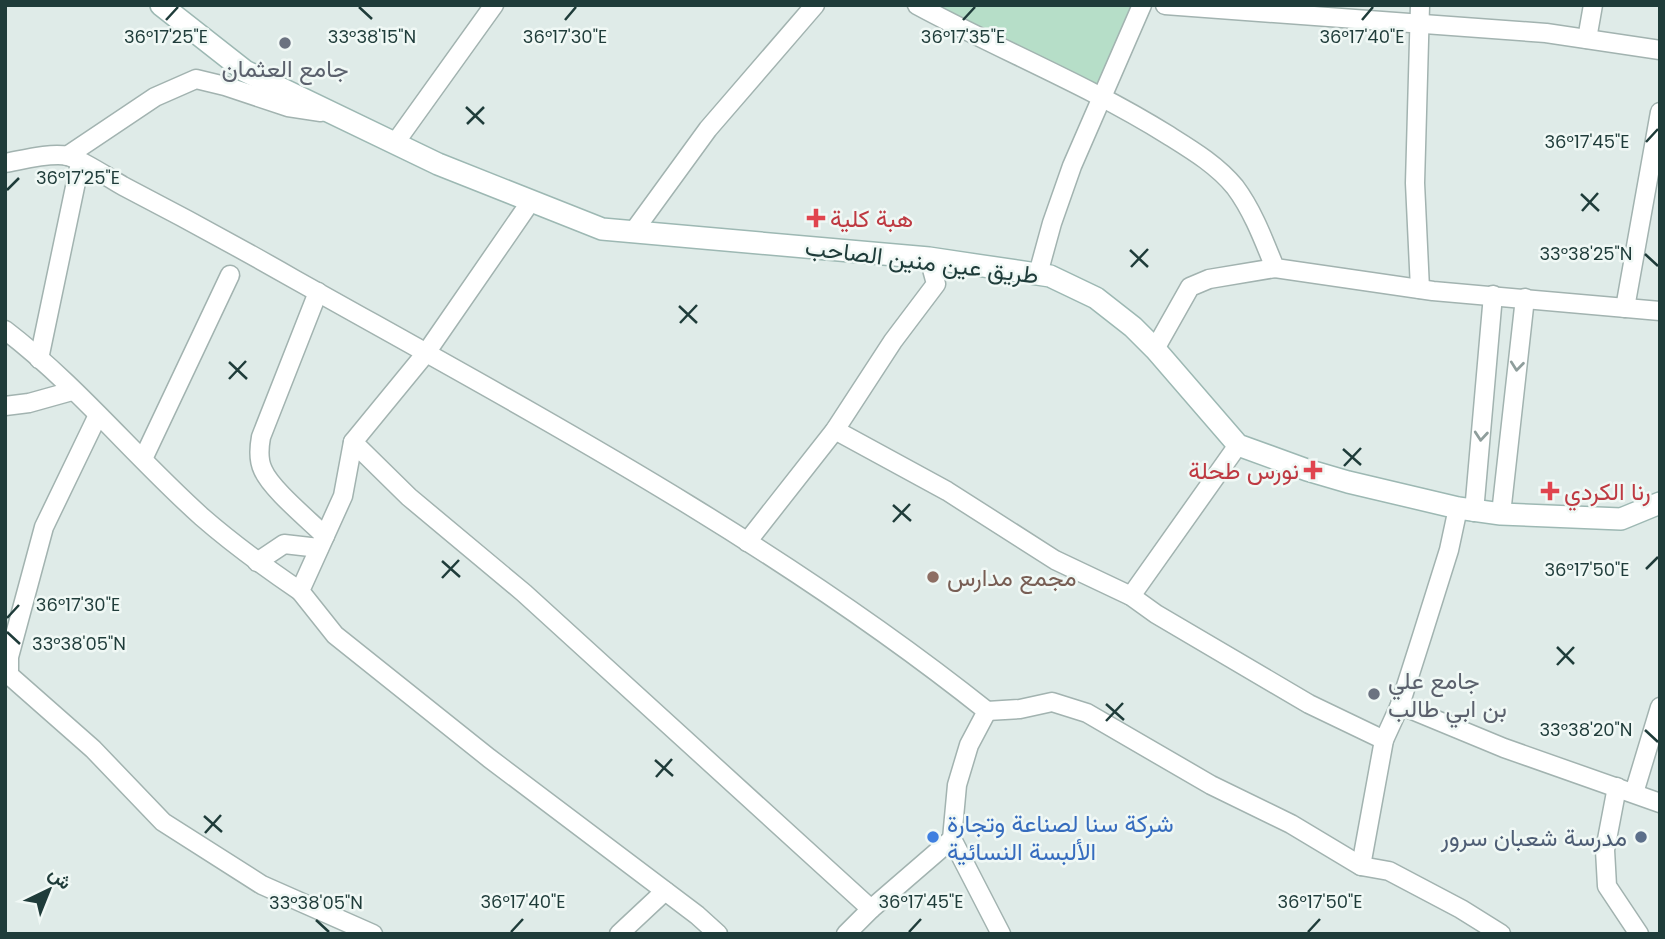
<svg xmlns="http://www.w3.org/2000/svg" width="1665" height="939" font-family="Poppins,Vazirmatn,sans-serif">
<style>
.green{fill:#b6dec8}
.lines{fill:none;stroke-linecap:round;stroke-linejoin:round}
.street-casing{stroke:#a2b3b0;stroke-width:21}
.secondary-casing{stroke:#9db8b3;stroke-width:24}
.street{stroke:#fff;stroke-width:18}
.secondary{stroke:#fff;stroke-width:21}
.oneway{stroke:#8f9e9c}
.ticks{fill:none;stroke:#1f3c3a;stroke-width:2.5}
.worship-dot{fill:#6b7280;stroke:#f0f8f5;stroke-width:2.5}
.health-dot{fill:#e0444e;stroke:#f0f8f5;stroke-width:2.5}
.education-dot{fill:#8d6e63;stroke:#f0f8f5;stroke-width:2.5}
.shop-dot{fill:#3f7fe0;stroke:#f0f8f5;stroke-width:2.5}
.service-dot{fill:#5c6f8a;stroke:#f0f8f5;stroke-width:2.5}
.labels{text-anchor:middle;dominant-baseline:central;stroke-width:5;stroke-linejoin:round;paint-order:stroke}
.worship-label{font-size:24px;fill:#5b616d;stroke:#f0f8f5}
.health-label{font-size:24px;fill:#be3a42;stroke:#f0f8f5;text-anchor:start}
.street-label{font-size:24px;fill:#1f3c3a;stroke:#f0f8f5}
.education-label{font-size:24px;fill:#785e54;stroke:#f0f8f5;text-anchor:start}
.shop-label{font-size:24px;fill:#366cbe;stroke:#f0f8f5;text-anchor:start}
.service-label{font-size:24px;fill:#4e5e75;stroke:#f0f8f5;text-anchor:end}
.ticks-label{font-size:18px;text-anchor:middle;fill:#1f3c3a;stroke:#f0f8f5;stroke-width:5;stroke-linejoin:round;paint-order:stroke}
</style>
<rect width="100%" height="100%" fill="#dfebe8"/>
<polygon class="green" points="934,5 1131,5 1097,85"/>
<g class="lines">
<defs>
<g id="street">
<path d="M 917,5 C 1000,50 1088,85 1168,135 C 1192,150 1217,165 1235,187 C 1253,211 1264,241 1275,268 L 1433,291 L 1660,311"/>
<polyline points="1165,5 1546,33 1660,50"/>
<polyline points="1587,39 1593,5"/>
<polyline points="395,143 494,5"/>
<polyline points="67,156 155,97 196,79 225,86 288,107 321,112"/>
<path d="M 5,163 C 22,160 51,152 68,156 C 82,160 109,178 123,186 C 181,216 238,247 294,279 C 531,412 774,541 987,711 L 969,745 L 957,785 L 952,839 L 1001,934"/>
<polyline points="633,232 708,129 815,5"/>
<polyline points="1038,274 1052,223 1072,166 1142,5"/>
<polyline points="1420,289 1415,183 1420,5"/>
<path d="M 318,292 L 261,437 C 259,448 258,460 263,470 C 271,489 309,520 325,536"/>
<polyline points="1625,308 1660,112"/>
<path d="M 5,330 C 77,385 135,457 202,517 C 233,544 266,568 300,591"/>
<polyline points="1155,349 1190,287 1209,279 1275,268"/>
<polyline points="39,359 80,163"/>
<polyline points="5,406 29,403 72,391"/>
<polyline points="98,415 44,527 9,657 9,675 93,749 163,822 262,885 373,934"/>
<polyline points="835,430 947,491 1055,560 1131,596 1156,614 1309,704 1384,740"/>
<polyline points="353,442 426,353 531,201"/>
<polyline points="143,459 230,275"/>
<polyline points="1474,512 1493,295"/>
<polyline points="1501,514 1525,298"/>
<polyline points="747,542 835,430 893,341 936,284 929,258"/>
<polyline points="257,562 284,544 319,548"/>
<polyline points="1131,596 1238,445"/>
<polyline points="1400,705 1504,748 1660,803"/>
<polyline points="987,711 1020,709 1052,702 1087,713 1211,785 1291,824 1361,866 1389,871 1461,909 1501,934"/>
<polyline points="1617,787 1605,850 1607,886 1639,934"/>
<polyline points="1634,793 1660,707"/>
<polyline points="1361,866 1384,740 1400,705 1422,636 1449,550 1458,508"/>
<polyline points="871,909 952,839"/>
<polyline points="619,934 665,891"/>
<polyline points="718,934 697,915 489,758 335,635 300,591 343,496 353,442 409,497 524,593 871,909 846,934"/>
</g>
<polyline id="secondary" points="161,5 245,71 438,164 602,229 929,258 1050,276 1096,298 1133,327 1155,349 1238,445 1307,470 1348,482 1458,508 1501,514 1621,519 1660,503"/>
</defs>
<use href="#street" class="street-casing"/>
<use href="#secondary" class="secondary-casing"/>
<use href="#street" class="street"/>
<use href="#secondary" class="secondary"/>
</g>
<defs><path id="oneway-chevron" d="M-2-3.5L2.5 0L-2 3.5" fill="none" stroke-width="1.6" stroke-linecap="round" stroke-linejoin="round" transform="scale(1.75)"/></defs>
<g class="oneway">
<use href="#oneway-chevron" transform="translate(1517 366) rotate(96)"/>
<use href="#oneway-chevron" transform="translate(1481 436) rotate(95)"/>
</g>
<path class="ticks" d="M 359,7 L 372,19M 166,20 L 178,7M 565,20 L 576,7M 963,20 L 975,7M 1362,20 L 1373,7M 466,107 L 484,124M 467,124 L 484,107M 1646,142 L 1658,129M 7,190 L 19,178M 1581,194 L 1599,211M 1582,211 L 1598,193M 1130,250 L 1148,267M 1645,254 L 1658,266M 1131,267 L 1148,249M 679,306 L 697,323M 680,323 L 697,305M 229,362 L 247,379M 229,379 L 246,361M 1343,449 L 1361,465M 1344,466 L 1361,448M 893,505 L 911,521M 893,522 L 910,504M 442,561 L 460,577M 1646,569 L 1658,557M 442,578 L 459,560M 7,618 L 19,605M 7,632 L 20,644M 1557,647 L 1574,664M 1557,665 L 1574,647M 1106,704 L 1124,720M 1106,721 L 1123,703M 1645,730 L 1658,742M 655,760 L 673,776M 656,777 L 672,759M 204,816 L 222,832M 205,833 L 221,815M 316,920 L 329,932M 511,932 L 523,919M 909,932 L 921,919M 1308,932 L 1320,919"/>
<g class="worship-dot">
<circle cx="285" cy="43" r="7"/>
<circle cx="1374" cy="694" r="7"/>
</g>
<g class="health-dot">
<path d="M812.5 207.5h7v7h7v7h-7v7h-7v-7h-7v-7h7z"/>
<path d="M1309.5 459.5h7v7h7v7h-7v7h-7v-7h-7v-7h7z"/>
<path d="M1546.5 480.5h7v7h7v7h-7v7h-7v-7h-7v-7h7z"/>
</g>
<circle class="education-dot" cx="933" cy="577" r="7"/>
<circle class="shop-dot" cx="933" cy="837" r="7"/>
<circle class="service-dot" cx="1641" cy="837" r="7"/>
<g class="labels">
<g class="worship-label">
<text x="285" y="68">جامع العثمان</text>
<text x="1388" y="680" text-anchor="start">جامع علي<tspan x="1388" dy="28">بن ابي طالب</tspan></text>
</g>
<g class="health-label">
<text x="830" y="218">هبة كلية</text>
<text x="1299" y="470" text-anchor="end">نورس طحلة</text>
<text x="1564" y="491">رنا الكردي</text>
</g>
<g class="street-label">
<text transform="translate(922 261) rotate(7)">طريق عين منين الصاحب</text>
</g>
<g class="education-label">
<text x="947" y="577">مجمع مدارس</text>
</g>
<g class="shop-label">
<text x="947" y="823">شركة سنا لصناعة وتجارة<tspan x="947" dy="28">الألبسة النسائية</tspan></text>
</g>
<g class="service-label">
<text x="1627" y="837">مدرسة شعبان سرور</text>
</g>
</g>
<g class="ticks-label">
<text x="372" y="43">33°38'15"N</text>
<text x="166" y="43">36°17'25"E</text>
<text x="565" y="43">36°17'30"E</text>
<text x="963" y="43">36°17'35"E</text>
<text x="1362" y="43">36°17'40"E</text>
<text x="1587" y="148">36°17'45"E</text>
<text x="78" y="184">36°17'25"E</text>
<text x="1586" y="260">33°38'25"N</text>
<text x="1587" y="576">36°17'50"E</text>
<text x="78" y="611">36°17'30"E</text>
<text x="79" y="650">33°38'05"N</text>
<text x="1586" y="736">33°38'20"N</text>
<text x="523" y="908">36°17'40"E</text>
<text x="921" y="908">36°17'45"E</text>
<text x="1320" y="908">36°17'50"E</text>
<text x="316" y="909">33°38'05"N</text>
</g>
<rect width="1665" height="939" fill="none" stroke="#1f3c3a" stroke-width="14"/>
<g transform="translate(49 890) rotate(43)" stroke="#f0f8f5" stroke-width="5" paint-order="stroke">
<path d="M0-5L12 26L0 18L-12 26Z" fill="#1f3c3a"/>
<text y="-10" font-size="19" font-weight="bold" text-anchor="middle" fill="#1f3c3a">ش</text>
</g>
</svg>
